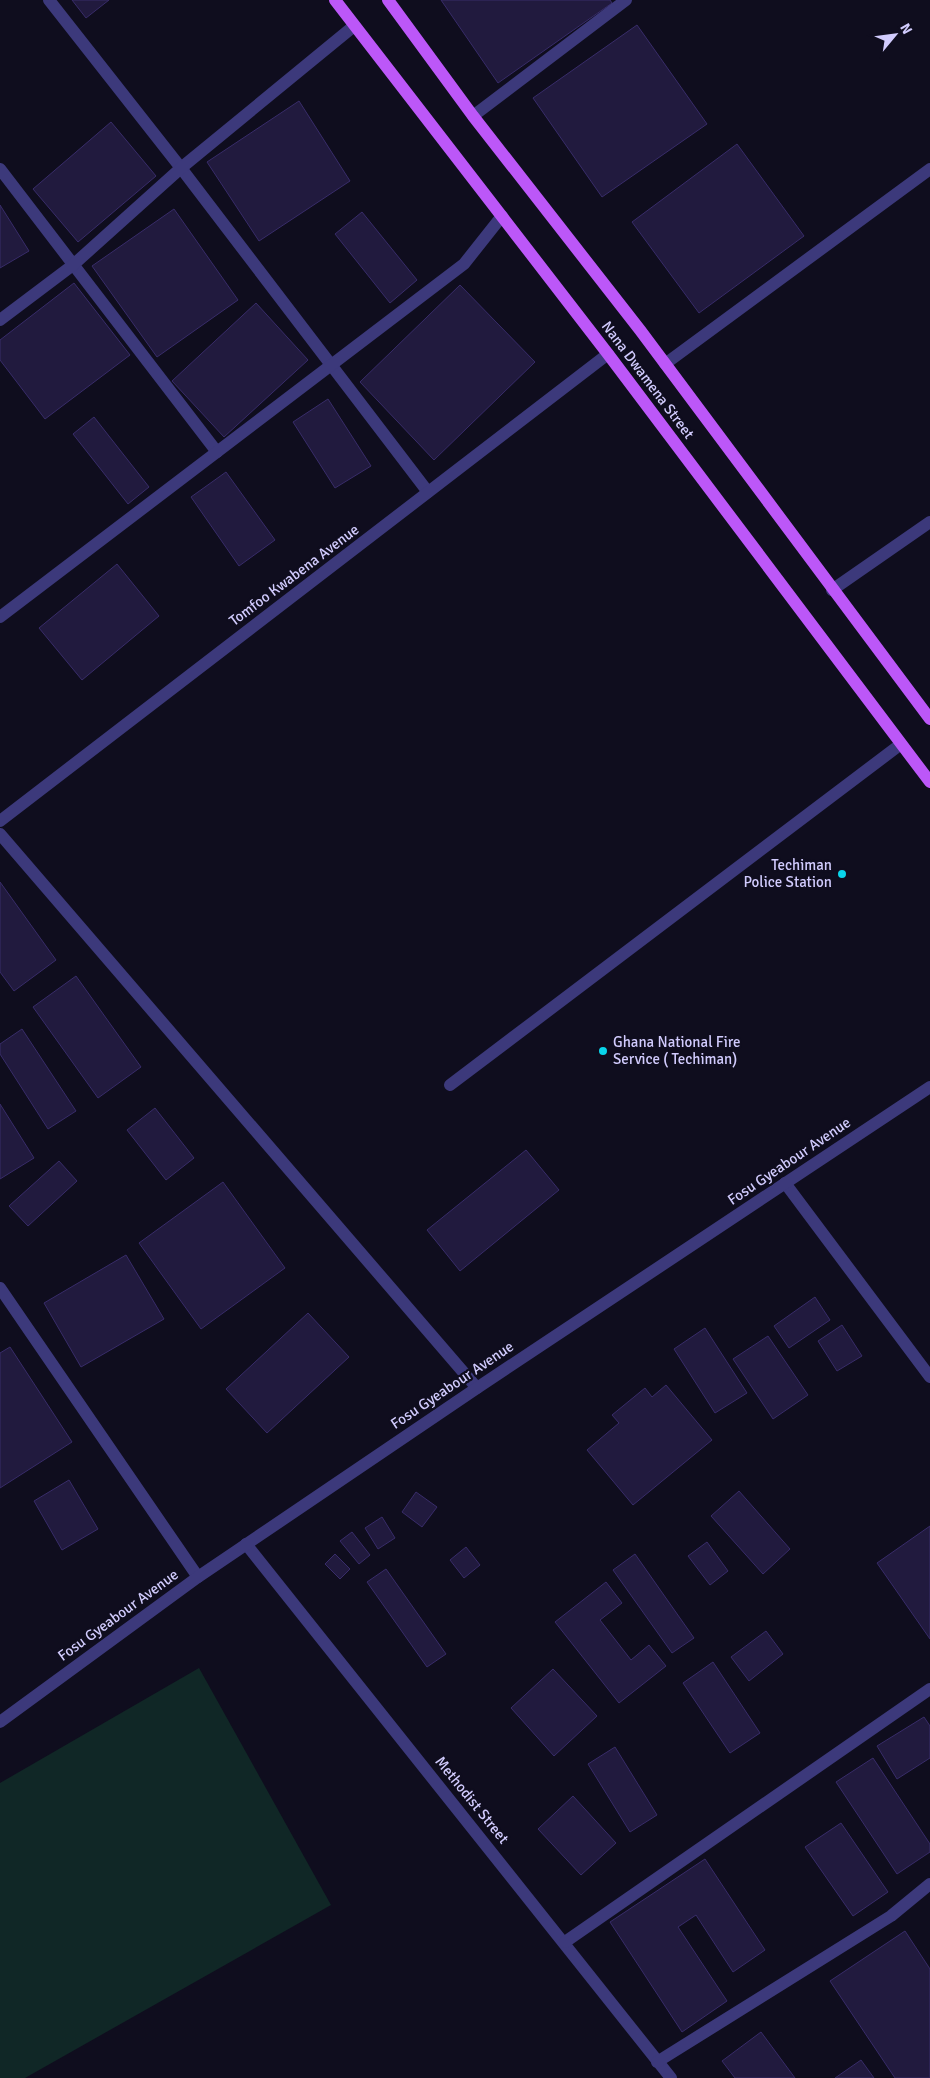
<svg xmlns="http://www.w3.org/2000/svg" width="930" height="2078" font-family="Signika,sans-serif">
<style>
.green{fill:#102726}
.building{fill:#211a3e;stroke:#382c69}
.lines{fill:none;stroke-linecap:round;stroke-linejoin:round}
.minor{stroke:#3c397b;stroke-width:12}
.major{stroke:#bc57f8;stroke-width:12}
.poi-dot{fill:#09d5eb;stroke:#0f0d1e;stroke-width:2}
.labels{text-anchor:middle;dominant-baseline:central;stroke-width:4.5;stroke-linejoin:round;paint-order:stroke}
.street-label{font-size:15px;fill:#d1cbfd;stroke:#0f0d1e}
.poi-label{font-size:15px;fill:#d1cbfd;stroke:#0f0d1e;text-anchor:end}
</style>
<rect width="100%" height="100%" fill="#0f0d1e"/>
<polygon class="green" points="199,1668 331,1905 25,2078 0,2078 0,1783"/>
<g class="building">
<polygon points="72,0 109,0 86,18"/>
<polygon points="441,0 610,0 612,3 498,83"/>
<polygon points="637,25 707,124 602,197 533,98"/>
<polygon points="299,101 350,181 259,241 207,162"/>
<polygon points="111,122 156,176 78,242 33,189"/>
<polygon points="737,144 804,236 699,313 632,222"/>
<polygon points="0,205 29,251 0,268"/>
<polygon points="174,209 238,300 157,357 92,266"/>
<polygon points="362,212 417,280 390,303 335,234"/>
<polygon points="74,283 130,355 45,419 0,360 0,340"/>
<polygon points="460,285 535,362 434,460 360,382"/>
<polygon points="256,303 308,360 224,437 172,381"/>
<polygon points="328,399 371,466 335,488 293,422"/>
<polygon points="94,417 149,487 128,504 73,434"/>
<polygon points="226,472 275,540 239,566 191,497"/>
<polygon points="117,564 159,616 82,680 39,628"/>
<polygon points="0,882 56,960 14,991 0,972"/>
<polygon points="76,976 141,1067 98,1098 33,1007"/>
<polygon points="22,1029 76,1111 48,1129 0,1054 0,1044"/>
<polygon points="0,1104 34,1158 0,1179"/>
<polygon points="155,1108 194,1158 166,1180 127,1130"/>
<polygon points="526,1150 559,1190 460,1271 427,1230"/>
<polygon points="59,1161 77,1181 28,1226 9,1206"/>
<polygon points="223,1182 285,1268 201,1329 139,1243"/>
<polygon points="126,1255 164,1319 81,1367 44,1303"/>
<polygon points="815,1297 830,1320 789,1348 774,1326"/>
<polygon points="308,1313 349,1357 267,1433 226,1389"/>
<polygon points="842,1325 862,1356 837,1371 818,1341"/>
<polygon points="705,1328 747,1393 715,1413 674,1349"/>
<polygon points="768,1336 808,1395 773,1419 733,1359"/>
<polygon points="10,1347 72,1442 0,1488 0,1353"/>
<polygon points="666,1385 712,1440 633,1505 587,1450 619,1423 612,1415 645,1388 652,1397"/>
<polygon points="69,1480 98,1529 62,1550 34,1501"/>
<polygon points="739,1491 790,1549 763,1574 711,1516"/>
<polygon points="416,1492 437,1507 422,1527 402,1512"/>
<polygon points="382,1517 395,1538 378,1549 365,1528"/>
<polygon points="930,1526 930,1639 877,1563"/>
<polygon points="352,1532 370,1555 359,1564 340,1541"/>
<polygon points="707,1542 728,1571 710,1585 688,1556"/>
<polygon points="466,1547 480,1565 464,1578 450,1560"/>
<polygon points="335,1554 350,1569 340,1579 325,1564"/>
<polygon points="635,1554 694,1638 672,1653 613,1570"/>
<polygon points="386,1569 446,1654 427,1667 367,1582"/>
<polygon points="606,1582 622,1603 600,1620 631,1660 649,1645 666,1666 619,1703 555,1622"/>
<polygon points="766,1631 783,1654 749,1681 731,1657"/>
<polygon points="713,1662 760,1733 730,1753 683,1683"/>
<polygon points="553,1669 597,1716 554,1756 511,1708"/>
<polygon points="924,1717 930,1726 930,1758 897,1779 877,1746"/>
<polygon points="615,1747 657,1815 630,1832 588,1764"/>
<polygon points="873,1758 930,1844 930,1852 897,1874 836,1782"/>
<polygon points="573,1796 616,1843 581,1875 538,1829"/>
<polygon points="841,1823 888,1892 853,1916 805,1847"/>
<polygon points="705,1859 765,1950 733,1972 696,1915 678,1927 727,2001 682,2032 610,1922"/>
<polygon points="905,1931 930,1969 930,2078 895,2078 830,1981"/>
<polygon points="761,2032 795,2078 735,2078 722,2061"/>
<polygon points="861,2060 874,2078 835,2078"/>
</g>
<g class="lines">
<g class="minor">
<polyline points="49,0 181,168 428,492"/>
<polyline points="473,116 626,0"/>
<polyline points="0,169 217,452"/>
<polyline points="0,320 73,265 181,168 354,26"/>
<polyline points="665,364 930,169"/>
<polyline points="832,590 930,522"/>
<polyline points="0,617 464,264 502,216"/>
<polyline points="0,821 608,354"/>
<polyline points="0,834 477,1388"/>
<polyline points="450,1085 901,744"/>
<polyline points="785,1183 930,1377"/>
<polyline points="0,1288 198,1577"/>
<polyline points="246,1544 671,2078"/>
<polyline points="0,1722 198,1577 477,1388 930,1087"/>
<polyline points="565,1942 930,1689"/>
<polyline points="657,2062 891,1916 930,1884"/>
</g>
<g class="major">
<polyline points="335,0 608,354 930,782"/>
<polyline points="388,0 473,116 640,330 930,719"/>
</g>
</g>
<g class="poi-dot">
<circle cx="842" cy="874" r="5"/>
<circle cx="603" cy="1051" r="5"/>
</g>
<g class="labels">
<g class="street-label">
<text transform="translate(648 380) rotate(53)">Nana Dwamena Street</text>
<text transform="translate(294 575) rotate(-37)">Tomfoo Kwabena Avenue</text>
<text transform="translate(789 1161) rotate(-34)">Fosu Gyeabour Avenue</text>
<text transform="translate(452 1385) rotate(-34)">Fosu Gyeabour Avenue</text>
<text transform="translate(118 1615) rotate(-36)">Fosu Gyeabour Avenue</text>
<text transform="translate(472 1800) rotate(51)">Methodist Street</text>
</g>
<g class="poi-label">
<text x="832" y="865">Techiman<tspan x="832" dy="17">Police Station</tspan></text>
<text x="613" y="1042" text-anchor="start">Ghana National Fire<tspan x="613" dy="17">Service ( Techiman)</tspan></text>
</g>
</g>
<g transform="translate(895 35) rotate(61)" stroke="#0f0d1e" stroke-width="4" paint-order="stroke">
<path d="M0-4L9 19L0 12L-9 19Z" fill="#d1cbfd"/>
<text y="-8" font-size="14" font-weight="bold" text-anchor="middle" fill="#d1cbfd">N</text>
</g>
</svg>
